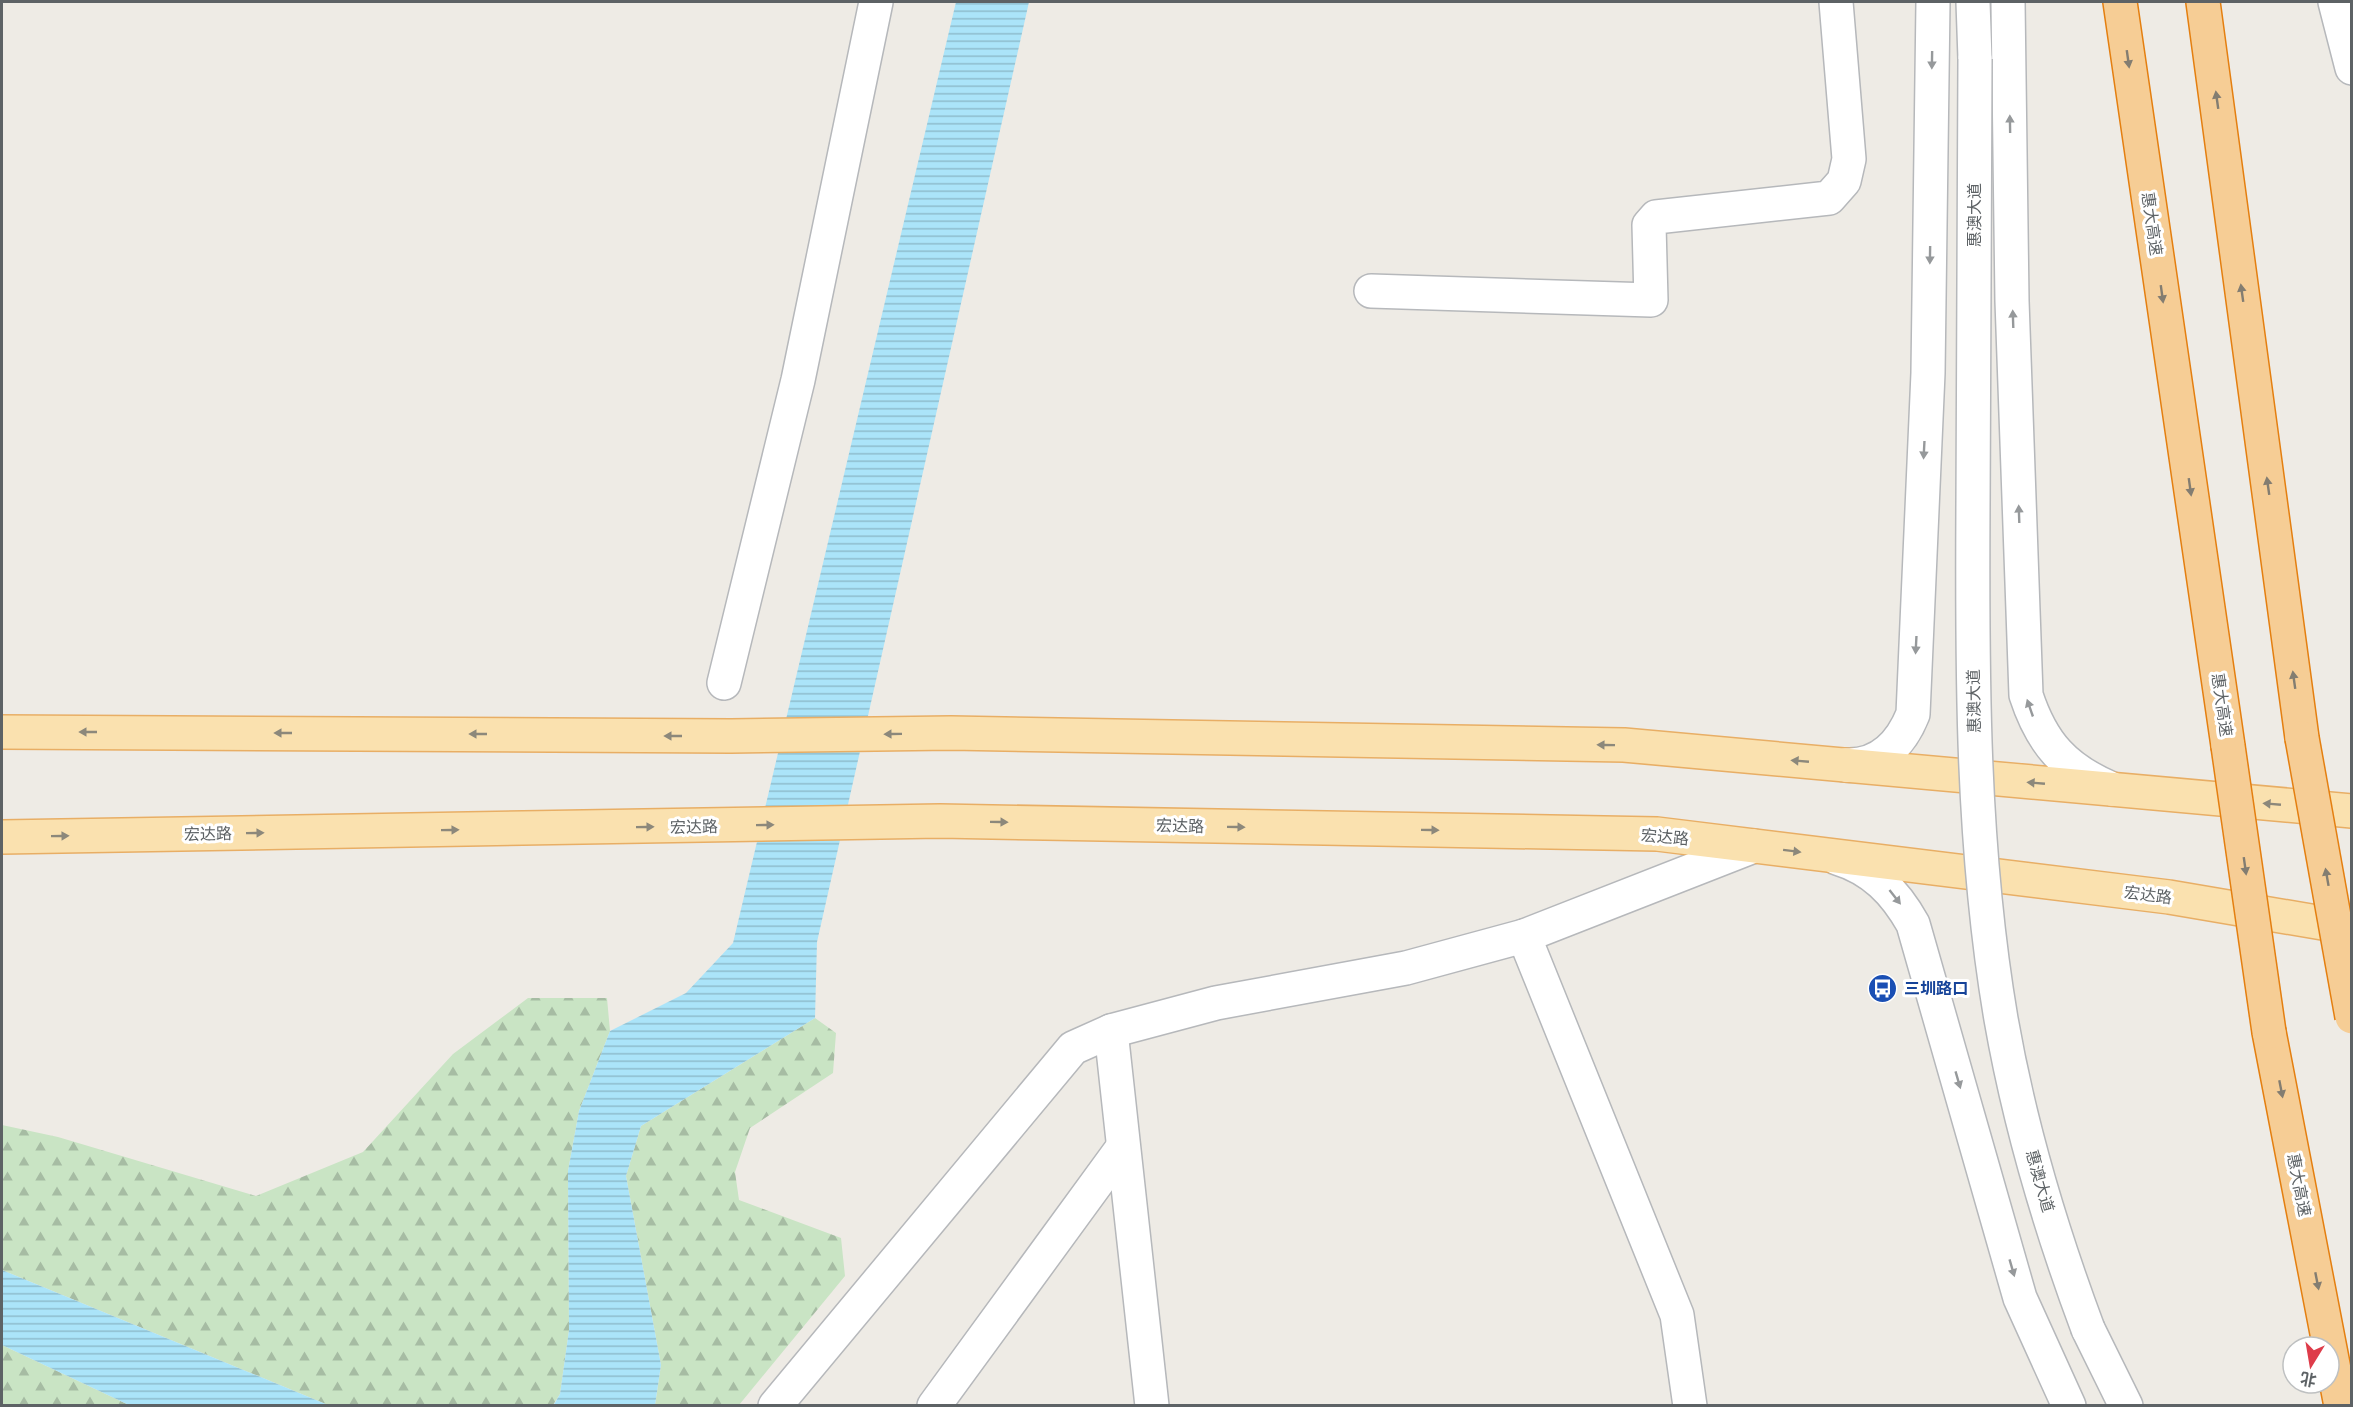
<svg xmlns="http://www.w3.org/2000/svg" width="2353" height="1407" font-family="Karla,'Noto Sans SC',sans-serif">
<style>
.forest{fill:url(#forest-firs)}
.water{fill:url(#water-rules)}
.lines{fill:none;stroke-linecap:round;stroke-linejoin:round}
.minor-casing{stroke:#b6b8bb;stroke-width:36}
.major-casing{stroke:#e8ae65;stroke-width:36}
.highway-casing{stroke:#e47f10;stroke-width:36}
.minor{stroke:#fff;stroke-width:33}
.major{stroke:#fae1af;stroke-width:33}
.highway{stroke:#f6cd95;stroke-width:33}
.minor-bridge-casing{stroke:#b6b8bb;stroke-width:36;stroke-linecap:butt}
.highway-bridge-casing{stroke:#e47f10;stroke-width:36;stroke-linecap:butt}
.minor-bridge{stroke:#fff;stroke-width:33}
.highway-bridge{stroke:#f6cd95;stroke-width:33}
.oneway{fill:#837d71}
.oneway2{fill:#96999b}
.oneway3{fill:#8c887b}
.labels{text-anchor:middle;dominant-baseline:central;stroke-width:6;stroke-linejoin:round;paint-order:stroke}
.street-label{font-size:16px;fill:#5d6265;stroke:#fff}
.transit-label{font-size:16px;font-weight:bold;fill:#164399;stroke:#fff;text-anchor:start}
</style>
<defs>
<pattern id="forest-firs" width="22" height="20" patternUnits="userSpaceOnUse" patternTransform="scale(1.5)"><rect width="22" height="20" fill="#c9e4c4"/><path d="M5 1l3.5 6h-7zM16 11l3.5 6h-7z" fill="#a6bca3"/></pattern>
<pattern id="water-rules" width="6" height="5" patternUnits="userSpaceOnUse" patternTransform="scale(1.5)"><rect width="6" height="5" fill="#abe4f9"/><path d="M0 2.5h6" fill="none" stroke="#8ebccd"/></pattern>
</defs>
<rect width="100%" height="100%" fill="#eeebe5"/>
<g class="forest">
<polygon points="528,998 607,998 610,1031 579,1111 568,1171 569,1330 560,1394 553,1405 328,1405 2,1270 2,1125 58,1137 256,1196 363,1152 453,1054"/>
<polygon points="815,1018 836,1033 833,1073 750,1128 735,1172 739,1200 841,1238 845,1276 739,1405 655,1405 661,1365 626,1176 641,1126"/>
<polygon points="2,1345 129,1405 2,1405"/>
</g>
<g class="water">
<polygon points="956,2 1029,2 817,942 815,1018 641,1126 626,1176 661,1365 655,1405 553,1406 560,1394 569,1330 568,1171 579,1111 610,1031 686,993 733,943"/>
<polygon points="2,1270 328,1405 129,1405 2,1345"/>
</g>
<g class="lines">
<defs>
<g id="minor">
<polyline points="1973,2 1975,59"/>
<path d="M 2008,2 L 2012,301 L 2026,695 C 2042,744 2065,769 2112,789"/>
<polyline points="2335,2 2352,68"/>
<polyline points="1371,291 1651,300 1649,225 1656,217 1829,198 1844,181 1849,159 1836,2"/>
<polyline points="724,683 798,380 876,2"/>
<path d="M 1845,765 C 1879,767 1901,744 1913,714 L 1928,373 L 1933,2"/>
<path d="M 1837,858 C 1873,869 1895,892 1913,924 L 2020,1298 L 2069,1406"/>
<polyline points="1524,936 1677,1315 1690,1406"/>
<polyline points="1111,1031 1152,1406"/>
<polyline points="2088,1329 2126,1406"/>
<polyline points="775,1406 1073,1048 1111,1031 1216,1003 1406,968 1524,936 1754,846"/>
<polyline points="934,1406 1123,1147"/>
</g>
<g id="major">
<polyline points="2,732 731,736 951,733 1624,745 2352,811"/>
<polyline points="2,837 940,821 1657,834 2169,897 2352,928"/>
</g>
<g id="highway">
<polyline points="2120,2 2228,746"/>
<polyline points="2203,2 2302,738"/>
<polyline points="2269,1032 2341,1406"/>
</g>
</defs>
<use href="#minor" class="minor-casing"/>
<use href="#major" class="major-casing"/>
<use href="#highway" class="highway-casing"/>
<use href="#minor" class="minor"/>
<use href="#major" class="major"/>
<use href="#highway" class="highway"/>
<defs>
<path id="minor-bridge" d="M 1975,59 C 1974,208 1974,356 1973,504 C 1972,676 1972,849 2001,1019 C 2019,1122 2051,1230 2088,1329"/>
<g id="highway-bridge">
<polyline points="2302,738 2352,1017"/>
<polyline points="2228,746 2269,1032"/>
</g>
</defs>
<use href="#minor-bridge" class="minor-bridge-casing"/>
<use href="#highway-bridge" class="highway-bridge-casing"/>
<use href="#minor-bridge" class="minor-bridge"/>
<use href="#highway-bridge" class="highway-bridge"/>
</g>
<defs><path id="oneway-solid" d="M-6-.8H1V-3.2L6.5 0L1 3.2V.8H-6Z" transform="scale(1.5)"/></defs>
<g class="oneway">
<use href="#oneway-solid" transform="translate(2128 59) rotate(82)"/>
<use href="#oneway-solid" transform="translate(2217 100) rotate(-98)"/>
<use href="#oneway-solid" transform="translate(2242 293) rotate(-98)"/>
<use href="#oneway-solid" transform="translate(2162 294) rotate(82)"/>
<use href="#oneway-solid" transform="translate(2268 486) rotate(-98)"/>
<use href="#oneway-solid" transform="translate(2190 487) rotate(82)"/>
<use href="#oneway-solid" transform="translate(2294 680) rotate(-98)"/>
<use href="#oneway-solid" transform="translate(2245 866) rotate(82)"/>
<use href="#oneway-solid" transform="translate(2327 877) rotate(-100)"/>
<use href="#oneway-solid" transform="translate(2281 1089) rotate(79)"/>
<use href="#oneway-solid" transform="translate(2317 1281) rotate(79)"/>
</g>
<g class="oneway2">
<use href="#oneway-solid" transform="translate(1932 60) rotate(91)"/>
<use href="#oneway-solid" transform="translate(2010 124) rotate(-91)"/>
<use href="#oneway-solid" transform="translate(1930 255) rotate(91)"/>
<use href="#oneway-solid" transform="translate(2013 319) rotate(-92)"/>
<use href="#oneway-solid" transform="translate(1924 450) rotate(93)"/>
<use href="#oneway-solid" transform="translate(2019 514) rotate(-92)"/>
<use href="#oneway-solid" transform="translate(1916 645) rotate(93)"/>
<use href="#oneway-solid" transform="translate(2030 708) rotate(-109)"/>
<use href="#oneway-solid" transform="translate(1895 897) rotate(52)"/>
<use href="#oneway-solid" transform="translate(1958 1080) rotate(74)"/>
<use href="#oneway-solid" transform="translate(2012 1268) rotate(74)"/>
</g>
<g class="oneway3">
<use href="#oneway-solid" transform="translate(88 732) rotate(-180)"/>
<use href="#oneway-solid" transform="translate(283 733) rotate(-180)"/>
<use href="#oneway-solid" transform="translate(478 734) rotate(-180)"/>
<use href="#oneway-solid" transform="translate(893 734) rotate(179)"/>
<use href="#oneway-solid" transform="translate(673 736) rotate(-180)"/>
<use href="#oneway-solid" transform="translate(1606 745) rotate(-179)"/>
<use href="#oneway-solid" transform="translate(1800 761) rotate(-175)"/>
<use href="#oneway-solid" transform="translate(2036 783) rotate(-175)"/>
<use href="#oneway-solid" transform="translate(2272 804) rotate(-175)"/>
<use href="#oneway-solid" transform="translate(999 822) rotate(1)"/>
<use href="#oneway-solid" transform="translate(765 825) rotate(-1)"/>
<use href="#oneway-solid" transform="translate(645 827) rotate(-1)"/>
<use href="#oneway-solid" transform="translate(1236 827) rotate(1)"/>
<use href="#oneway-solid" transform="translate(450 830) rotate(-1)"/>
<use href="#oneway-solid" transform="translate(1430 830) rotate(1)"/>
<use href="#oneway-solid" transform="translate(255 833) rotate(-1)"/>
<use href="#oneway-solid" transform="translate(60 836) rotate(-1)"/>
<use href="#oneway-solid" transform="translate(1792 851) rotate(7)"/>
</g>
<defs>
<symbol id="bus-disc" viewBox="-11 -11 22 22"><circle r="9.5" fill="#1a4fb4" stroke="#fff"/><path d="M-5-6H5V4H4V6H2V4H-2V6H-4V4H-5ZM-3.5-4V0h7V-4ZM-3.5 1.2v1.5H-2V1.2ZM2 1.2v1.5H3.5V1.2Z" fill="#fff"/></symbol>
</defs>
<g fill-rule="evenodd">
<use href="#bus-disc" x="1866" y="972" width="33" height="33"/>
</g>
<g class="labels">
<g class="street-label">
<text transform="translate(1974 215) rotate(-90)">惠澳大道</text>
<text transform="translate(2152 224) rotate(82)">惠大高速</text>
<text transform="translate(1974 701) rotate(-91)">惠澳大道</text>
<text transform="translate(2222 705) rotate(82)">惠大高速</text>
<text transform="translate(1180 826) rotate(1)">宏达路</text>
<text transform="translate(694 827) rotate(-1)">宏达路</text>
<text transform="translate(208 834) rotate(-1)">宏达路</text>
<text transform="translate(1665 837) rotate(5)">宏达路</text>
<text transform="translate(2148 895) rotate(7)">宏达路</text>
<text transform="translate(2040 1181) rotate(74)">惠澳大道</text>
<text transform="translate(2299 1185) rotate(79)">惠大高速</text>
</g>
<g class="transit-label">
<text x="1904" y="988">三圳路口</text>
</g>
</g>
<rect width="2353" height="1407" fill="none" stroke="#5d6265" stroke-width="6"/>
<g transform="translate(2311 1365) rotate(191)"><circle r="28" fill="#ffffff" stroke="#bec0c1" stroke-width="1.5"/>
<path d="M0-4.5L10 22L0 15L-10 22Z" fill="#de3c4a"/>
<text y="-9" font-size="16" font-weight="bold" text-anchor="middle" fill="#5d6265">北</text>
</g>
</svg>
